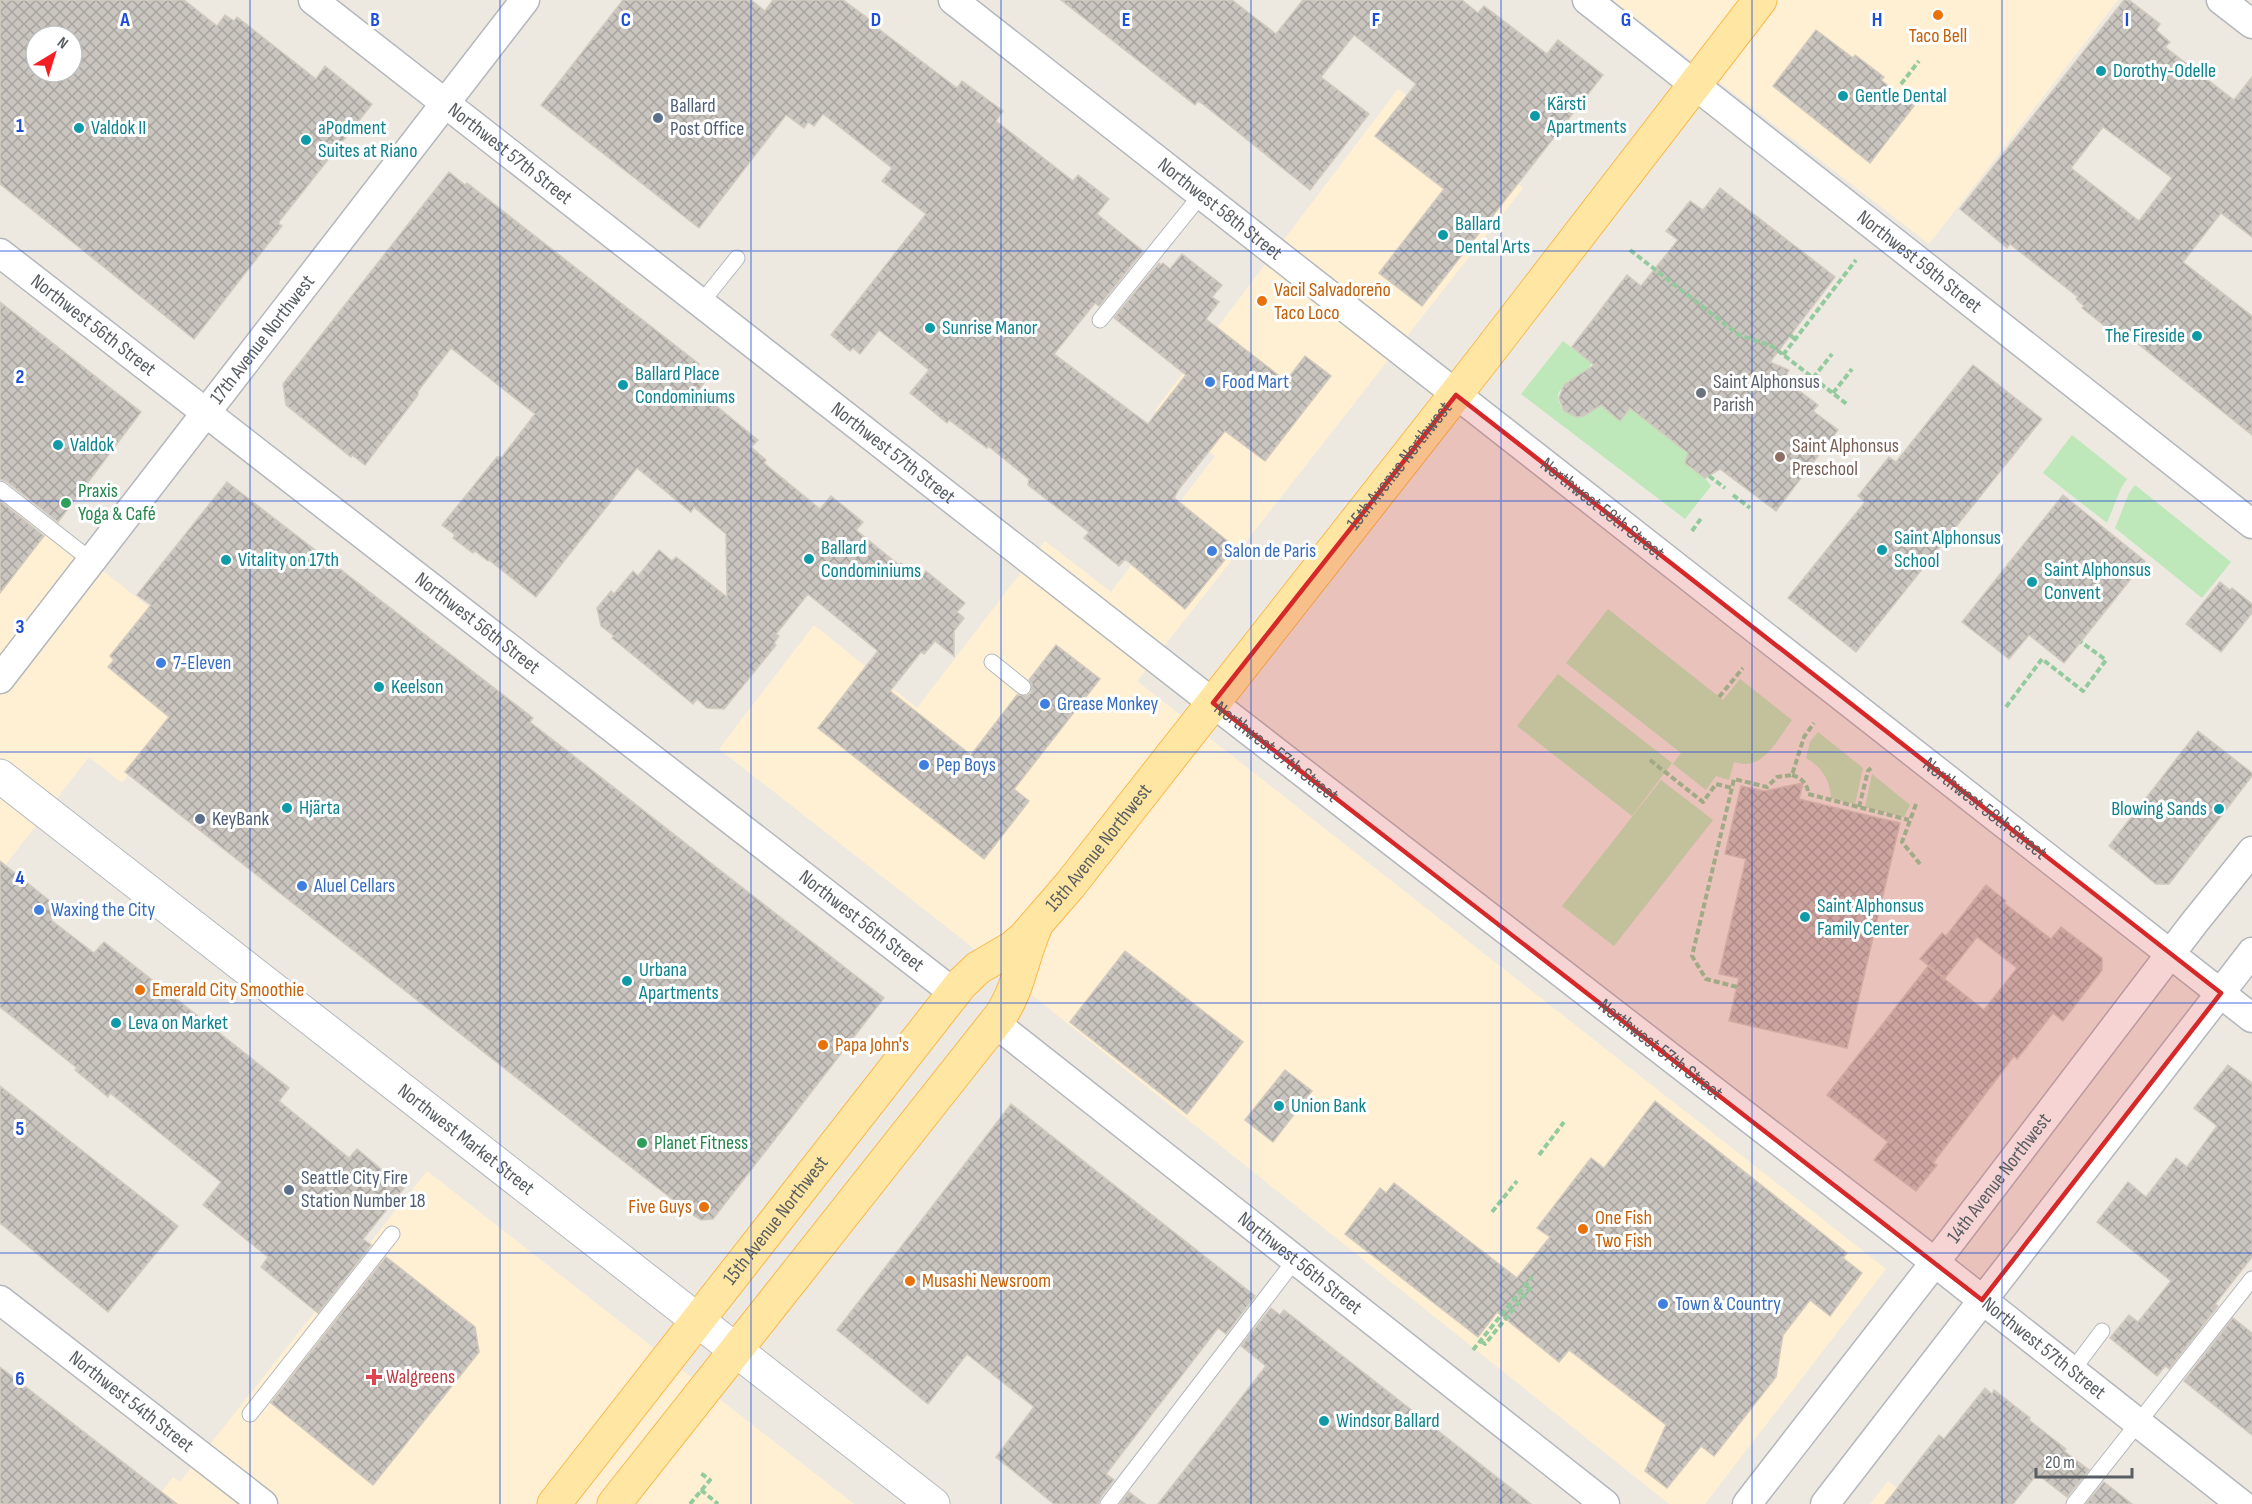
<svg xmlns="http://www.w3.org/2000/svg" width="2252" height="1504" font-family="'Sofia Sans Condensed',sans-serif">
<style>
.commercial{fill:#fff0d3}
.green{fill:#bee7ba}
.building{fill:url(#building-cross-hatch);stroke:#d2cabe;stroke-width:1.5;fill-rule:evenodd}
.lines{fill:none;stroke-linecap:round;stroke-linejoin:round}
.lane-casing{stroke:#b3b7bc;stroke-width:17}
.street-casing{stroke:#b3b7bc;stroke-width:31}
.secondary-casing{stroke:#b4b9be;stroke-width:35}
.primary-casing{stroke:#fbb84b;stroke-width:35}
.path{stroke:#94cb9e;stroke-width:4;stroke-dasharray:6 3;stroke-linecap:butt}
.lane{stroke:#fff;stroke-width:15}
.street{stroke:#fff;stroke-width:28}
.secondary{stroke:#fff;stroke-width:33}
.primary{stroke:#ffe7a3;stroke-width:33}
.marked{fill:#d62828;fill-opacity:0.2;stroke:#d62828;stroke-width:4.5;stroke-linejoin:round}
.grid{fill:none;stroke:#1d4ed8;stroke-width:1.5;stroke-opacity:0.55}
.food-dot{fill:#e8710a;stroke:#fff;stroke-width:2}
.culture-dot{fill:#0f9aa8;stroke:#fff;stroke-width:2}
.service-dot{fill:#5c6f8a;stroke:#fff;stroke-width:2}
.shop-dot{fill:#3f7fe0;stroke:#fff;stroke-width:2}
.worship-dot{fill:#6b7280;stroke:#fff;stroke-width:2}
.education-dot{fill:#8d6e63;stroke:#fff;stroke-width:2}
.leisure-dot{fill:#2e9e5b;stroke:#fff;stroke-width:2}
.health-dot{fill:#e0444e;stroke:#fff;stroke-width:2}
.labels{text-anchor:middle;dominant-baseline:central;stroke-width:6;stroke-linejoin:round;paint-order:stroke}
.food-label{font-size:20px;fill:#c56008;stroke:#fff;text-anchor:start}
.culture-label{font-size:20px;fill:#0d838f;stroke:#fff;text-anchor:start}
.service-label{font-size:20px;fill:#4e5e75;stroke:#fff;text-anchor:start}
.street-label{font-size:20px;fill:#595e62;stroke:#fff}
.shop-label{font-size:20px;fill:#366cbe;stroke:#fff;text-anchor:start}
.worship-label{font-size:20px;fill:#5b616d;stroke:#fff;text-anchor:start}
.education-label{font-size:20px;fill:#785e54;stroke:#fff;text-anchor:start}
.leisure-label{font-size:20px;fill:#27864d;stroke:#fff;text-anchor:start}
.health-label{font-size:20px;fill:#be3a42;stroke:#fff;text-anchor:start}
.grid-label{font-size:20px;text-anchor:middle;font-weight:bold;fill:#1d4ed8;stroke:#fff;stroke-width:6;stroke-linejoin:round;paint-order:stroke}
</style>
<defs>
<pattern id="building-cross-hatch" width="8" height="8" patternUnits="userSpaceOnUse" patternTransform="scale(1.5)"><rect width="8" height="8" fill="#cac5bf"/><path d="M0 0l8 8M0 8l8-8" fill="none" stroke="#a7a39f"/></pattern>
</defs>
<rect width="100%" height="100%" fill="#ede9e0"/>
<g class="commercial">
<polygon points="1613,0 2118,0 1929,244"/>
<polygon points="1398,89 1523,188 1137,681 1886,1269 1705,1504 1669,1504 948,928 719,749 814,625 917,708 1045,541 1111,592 1215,456 1155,410"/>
<polygon points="0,489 218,662 122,783 89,757 0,872"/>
<polygon points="427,1171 854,1504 152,1504 173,1477 180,1482"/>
<polygon points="1888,1481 1917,1504 1870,1504"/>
</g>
<g class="green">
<path d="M 1563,341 L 1592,363 C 1589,367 1586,372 1583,375 C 1571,387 1547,386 1564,411 L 1577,417 L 1596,398 L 1603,407 L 1620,420 L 1630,408 L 1678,445 L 1690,447 L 1685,463 L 1705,478 L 1711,486 L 1685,519 L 1521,394 Z"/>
<polygon points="2072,435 2127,479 2121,488 2107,523 2043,473"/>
<polygon points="2135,485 2231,562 2202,598 2115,528 2129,493"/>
<path d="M 1608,609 L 1723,700 L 1740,679 L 1792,720 C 1776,741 1763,772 1734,762 L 1729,780 L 1716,776 L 1706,790 L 1673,764 L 1681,753 L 1566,663 Z"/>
<polygon points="1558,674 1672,763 1632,816 1517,726"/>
<path d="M 1818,732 L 1863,768 L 1855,804 L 1831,798 C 1830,780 1822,767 1806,758 L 1810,742 Z"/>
<polygon points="1872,774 1910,805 1904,817 1865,807"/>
<polygon points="1661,780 1713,820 1614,946 1562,906"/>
</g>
<g class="building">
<path d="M 0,0 L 184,0 L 217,26 L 225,15 L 234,21 L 237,17 L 316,79 L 325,66 L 372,104 L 278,223 L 282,226 L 194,339 L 0,184 ZM 36,36 L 72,36 L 72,72 L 36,72 Z"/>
<polygon points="623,0 751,0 765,11 773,0 843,0 873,22 872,24 957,88 962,81 1003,111 996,121 1073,181 1078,175 1109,199 1097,214 1143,251 1099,306 1095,303 1054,354 1148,424 1186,375 1114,318 1159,263 1161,265 1163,263 1170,269 1182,254 1222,285 1212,297 1219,302 1206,319 1286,381 1305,356 1331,376 1265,461 1225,431 1179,489 1174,498 1235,547 1185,609 1125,559 1119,566 1084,538 1089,532 1028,485 1029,479 988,446 987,448 949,420 947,423 910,393 929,370 879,330 860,354 853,348 850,351 831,335 926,214 882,181 892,168 823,114 814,126 808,122 804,128 786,115 699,228 541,105"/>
<polygon points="1061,0 1232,0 1276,34 1303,0 1462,0 1478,13 1484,6 1547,54 1558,40 1603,75 1422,306 1379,273 1444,189 1375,136 1416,84 1354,35 1321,77 1369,114 1310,190 1204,105 1198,101 1195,105"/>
<path d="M 2124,0 L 2129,0 L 2160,24 L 2156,30 L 2170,42 L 2165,47 L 2234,100 L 2252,77 L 2252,237 L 2221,213 L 2183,262 L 2252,316 L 2252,435 L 2127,335 L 2124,339 L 2115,334 L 2082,308 L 2084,306 L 2076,299 L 2078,297 L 2010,244 L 2007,248 L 1960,209 ZM 2103,127 L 2172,178 L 2139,221 L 2071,168 Z"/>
<polygon points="1816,30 1853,58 1855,55 1884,77 1881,80 1914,106 1870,163 1773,86"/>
<polygon points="449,172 465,185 467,183 699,364 697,367 709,376 698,391 758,440 751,447 766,460 764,463 820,509 831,496 863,522 856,530 899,565 901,563 920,579 926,571 965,603 957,612 964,618 954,631 954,656 935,641 924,654 921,652 890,691 971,755 1017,695 1026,696 1031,693 1032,684 1029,680 1056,645 1100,679 1014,789 1029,801 984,859 818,728 878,651 808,594 776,634 779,636 774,643 776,645 724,709 707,708 697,699 693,704 612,638 614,636 601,626 597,608 611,591 614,594 633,571 638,576 659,550 672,561 676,557 727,597 726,534 694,507 691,512 637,468 536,597 489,560 488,561 475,551 473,553 453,538 455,535 442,525 497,457 502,457 535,414 451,348 418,391 418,395 365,465 352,455 351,457 286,405 283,384"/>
<polygon points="1720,188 1835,277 1770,362 1789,370 1784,379 1818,405 1813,411 1838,430 1776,511 1720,469 1705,478 1685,463 1688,453 1630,408 1620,421 1601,405 1584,416 1577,417 1564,411 1559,398 1564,385 1594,365 1572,347 1627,275 1641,286 1678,240 1666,231 1690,201 1703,210"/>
<polygon points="0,302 141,412 58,522 6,481 0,479"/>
<polygon points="1973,365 2042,419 1856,652 1788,598 1865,502 1858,496 1889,457 1896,462"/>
<polygon points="227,482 533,718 530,722 884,998 713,1219 701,1220 690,1213 125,772 169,717 108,667 114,660 110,656 151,605 137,595"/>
<polygon points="2063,495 2145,561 2064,663 2029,635 2009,659 1962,622"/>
<polygon points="0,501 44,536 0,593"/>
<polygon points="2220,582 2230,590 2232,588 2252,604 2252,613 2221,652 2186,624"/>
<polygon points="2198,731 2252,773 2252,776 2169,884 2156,884 2109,846"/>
<polygon points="1803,783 1799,799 1900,823 1847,1048 1729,1021 1739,978 1719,974 1746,859 1725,854 1741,786 1764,791"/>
<polygon points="0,861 60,909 51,920 94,953 104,942 289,1088 279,1101 349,1158 357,1149 404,1188 363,1239 371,1245 318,1313 261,1267 268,1257 203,1205 221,1182 110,1093 108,1097 75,1070 77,1068 0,1007"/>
<polygon points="1986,885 2006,901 2004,903 2051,939 2061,927 2102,958 2102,970 2063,1021 2053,1013 2017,1059 2014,1056 1933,1163 1937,1165 1916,1191 1874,1160 1888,1142 1827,1095 1928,966 1984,1010 2017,968 1977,937 1945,978 1920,959 1942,933 1946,936"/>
<polygon points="1125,951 1243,1042 1187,1114 1070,1022"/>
<polygon points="2228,1065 2252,1083 2252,1257 2215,1304 2218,1306 2169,1369 2165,1366 2157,1376 2110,1338 2129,1315 2138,1322 2171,1281 2097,1222 2128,1182 2146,1197 2176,1158 2187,1167 2217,1126 2194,1108"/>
<polygon points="1285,1070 1312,1091 1273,1142 1245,1120"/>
<polygon points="0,1086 178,1226 108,1312 0,1223"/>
<polygon points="1655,1101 1847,1253 1843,1258 1862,1273 1830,1316 1810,1300 1783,1335 1776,1377 1714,1456 1701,1446 1667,1488 1645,1471 1666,1425 1569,1350 1559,1362 1497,1312 1478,1337 1345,1234 1380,1188 1386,1193 1394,1183 1517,1278 1550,1237 1537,1228 1591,1158 1604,1168"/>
<polygon points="1011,1104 1255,1296 1226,1334 1218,1328 1106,1474 1114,1480 1100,1498 1098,1504 1054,1504 996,1457 1034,1407 967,1354 928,1404 837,1330"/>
<polygon points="386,1257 475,1327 479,1352 373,1485 271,1403"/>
<polygon points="1271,1308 1280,1315 1284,1310 1531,1504 1158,1504 1266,1366 1241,1346"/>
<polygon points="2233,1318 2252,1333 2252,1435 2184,1381"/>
<polygon points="0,1367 177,1504 0,1504"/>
<polygon points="1985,1388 1992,1394 1994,1390 2030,1418 2029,1420 2066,1449 2064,1451 2089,1470 2067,1497 2037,1474 2013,1504 1885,1504 1939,1435 1944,1439"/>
<polygon points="2104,1482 2132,1504 2086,1504"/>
<polygon points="1129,1492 1145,1504 1120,1504"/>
</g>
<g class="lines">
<defs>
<g id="lane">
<polyline points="701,303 737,258"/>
<polyline points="1100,320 1201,195"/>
<polyline points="0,489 92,561"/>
<polyline points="992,662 1023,687"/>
<polyline points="2072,1371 2102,1331"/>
<polyline points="250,1414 392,1234"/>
<polyline points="1108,1504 1295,1260"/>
<polyline points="2074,1504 2252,1279"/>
</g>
<g id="street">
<path id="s1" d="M 313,0 L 1213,703 L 1909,1242 L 2241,1504"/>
<path id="s2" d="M 953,0 L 2252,1018"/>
<path id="s3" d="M 1587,0 L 2252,524"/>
<polyline points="2221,0 2252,24"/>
<path id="s4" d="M 0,253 L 954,993"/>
<path id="s5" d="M 0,679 L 525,0"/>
<path id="s6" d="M 995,1023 L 1605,1504"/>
<path id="s7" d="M 0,1300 L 263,1504"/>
<path id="s8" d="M 1747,1504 L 1949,1244 L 2194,923 L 2252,851"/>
<polyline points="1825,1504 2252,952"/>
</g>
<g id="secondary">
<path id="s9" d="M 0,776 L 933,1504"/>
</g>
<g id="primary">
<path id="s10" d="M 554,1504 L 961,984 L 978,968 L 1012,948 L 1025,937 L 1070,885 L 1481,362 L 1760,0"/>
<path d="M 614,1504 L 1001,1015 C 1019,988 1022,957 1035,928"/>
</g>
</defs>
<use href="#lane" class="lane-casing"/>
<use href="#street" class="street-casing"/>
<use href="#secondary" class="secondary-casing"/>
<use href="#primary" class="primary-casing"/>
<g class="path">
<polyline points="1901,84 1919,61"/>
<polyline points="1630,250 1739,335 1772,346 1848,405"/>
<polyline points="1790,335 1795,339"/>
<polyline points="1783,355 1856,260"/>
<polyline points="1813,378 1832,354"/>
<polyline points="1833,393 1852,369"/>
<polyline points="1709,476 1725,488"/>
<polyline points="1733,495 1750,508"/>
<polyline points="1692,531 1702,517"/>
<polyline points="1719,697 1743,668"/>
<polyline points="2006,707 2042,659 2083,691 2106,660 2081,642"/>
<polyline points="1650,760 1703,802 1716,784 1732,788"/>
<path d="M 1792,775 C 1802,778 1808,784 1808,794 L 1909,820"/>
<polyline points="1916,804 1902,842 1920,864"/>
<polyline points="1859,807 1868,771 1871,768"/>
<polyline points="1737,987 1706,979 1692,956 1734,779 1767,787 1777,777 1792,775 1804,737 1814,723"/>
<polyline points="1539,1155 1564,1122"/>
<polyline points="1492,1212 1517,1181"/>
<polyline points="1481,1341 1485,1344 1531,1287 1526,1284"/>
<polyline points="1473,1350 1532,1277"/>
<polyline points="701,1490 718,1504"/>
<polyline points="690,1504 710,1480 699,1472"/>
</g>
<use href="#lane" class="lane"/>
<use href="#street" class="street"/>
<use href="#secondary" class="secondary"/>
<use href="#primary" class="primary"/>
</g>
<path class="marked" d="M 1456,395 L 2221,993 L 1982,1300 L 1213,703 Z"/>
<path class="grid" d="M 250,0 L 250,1504M 500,0 L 500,1504M 751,0 L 751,1504M 1001,0 L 1001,1504M 1251,0 L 1251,1504M 1501,0 L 1501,1504M 1752,0 L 1752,1504M 2002,0 L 2002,1504M 0,251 L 2252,251M 0,501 L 2252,501M 0,752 L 2252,752M 0,1003 L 2252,1003M 0,1253 L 2252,1253"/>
<g class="food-dot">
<circle cx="1938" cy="15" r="6"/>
<circle cx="1262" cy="301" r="6"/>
<circle cx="140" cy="990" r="6"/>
<circle cx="823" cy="1045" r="6"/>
<circle cx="704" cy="1207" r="6"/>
<circle cx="1583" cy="1229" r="6"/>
<circle cx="910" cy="1281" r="6"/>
</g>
<g class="culture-dot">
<circle cx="2101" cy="71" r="6"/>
<circle cx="1843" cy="96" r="6"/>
<circle cx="1535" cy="116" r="6"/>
<circle cx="79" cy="128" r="6"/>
<circle cx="306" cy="140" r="6"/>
<circle cx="1443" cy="235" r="6"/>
<circle cx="930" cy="328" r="6"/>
<circle cx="2197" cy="336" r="6"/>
<circle cx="623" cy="385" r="6"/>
<circle cx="58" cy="445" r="6"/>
<circle cx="1882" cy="550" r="6"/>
<circle cx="809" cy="559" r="6"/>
<circle cx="226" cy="560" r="6"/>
<circle cx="2032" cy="582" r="6"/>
<circle cx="379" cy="687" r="6"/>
<circle cx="287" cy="808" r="6"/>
<circle cx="2219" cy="809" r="6"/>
<circle cx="1805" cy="917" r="6"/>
<circle cx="627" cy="981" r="6"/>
<circle cx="116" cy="1023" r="6"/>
<circle cx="1279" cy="1106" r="6"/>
<circle cx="1324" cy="1421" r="6"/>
</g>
<g class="service-dot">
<circle cx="658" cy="118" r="6"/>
<circle cx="200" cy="819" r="6"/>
<circle cx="289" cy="1190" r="6"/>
</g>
<g class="shop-dot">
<circle cx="1210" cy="382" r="6"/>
<circle cx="1212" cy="551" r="6"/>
<circle cx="161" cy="663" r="6"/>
<circle cx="1045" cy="704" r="6"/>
<circle cx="924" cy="765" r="6"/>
<circle cx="302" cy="886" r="6"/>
<circle cx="39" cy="910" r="6"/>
<circle cx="1663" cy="1304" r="6"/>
</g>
<circle class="worship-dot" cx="1701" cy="393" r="6"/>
<circle class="education-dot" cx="1780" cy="457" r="6"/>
<g class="leisure-dot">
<circle cx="66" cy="503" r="6"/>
<circle cx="642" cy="1143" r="6"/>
</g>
<path class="health-dot" d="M371 1368h6v6h6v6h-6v6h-6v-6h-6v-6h6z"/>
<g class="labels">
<g class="food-label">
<text x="1938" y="36" text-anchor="middle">Taco Bell</text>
<text x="1274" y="290">Vacil Salvadoreño<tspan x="1274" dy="23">Taco Loco</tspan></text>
<text x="152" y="990">Emerald City Smoothie</text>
<text x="835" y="1045">Papa John's</text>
<text x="692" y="1207" text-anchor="end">Five Guys</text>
<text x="1595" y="1218">One Fish<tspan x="1595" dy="23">Two Fish</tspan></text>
<text x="922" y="1281">Musashi Newsroom</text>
</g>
<g class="culture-label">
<text x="2113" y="71">Dorothy-Odelle</text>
<text x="1855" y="96">Gentle Dental</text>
<text x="1547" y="104">Kärsti<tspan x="1547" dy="23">Apartments</tspan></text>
<text x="91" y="128">Valdok II</text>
<text x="318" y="128">aPodment<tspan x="318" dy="23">Suites at Riano</tspan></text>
<text x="1455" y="224">Ballard<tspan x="1455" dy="23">Dental Arts</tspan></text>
<text x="942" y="328">Sunrise Manor</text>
<text x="2185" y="336" text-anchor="end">The Fireside</text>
<text x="635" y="374">Ballard Place<tspan x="635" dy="23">Condominiums</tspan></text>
<text x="70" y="445">Valdok</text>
<text x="1894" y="538">Saint Alphonsus<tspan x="1894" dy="23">School</tspan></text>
<text x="821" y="548">Ballard<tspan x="821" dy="23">Condominiums</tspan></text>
<text x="238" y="560">Vitality on 17th</text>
<text x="2044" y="570">Saint Alphonsus<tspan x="2044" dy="23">Convent</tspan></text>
<text x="391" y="687">Keelson</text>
<text x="299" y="808">Hjärta</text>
<text x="2207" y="809" text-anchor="end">Blowing Sands</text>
<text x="1817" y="906">Saint Alphonsus<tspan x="1817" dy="23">Family Center</tspan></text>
<text x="639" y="970">Urbana<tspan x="639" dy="23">Apartments</tspan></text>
<text x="128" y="1023">Leva on Market</text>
<text x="1291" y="1106">Union Bank</text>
<text x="1336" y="1421">Windsor Ballard</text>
</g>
<g class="service-label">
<text x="670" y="106">Ballard<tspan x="670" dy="23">Post Office</tspan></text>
<text x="212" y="819">KeyBank</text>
<text x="301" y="1178">Seattle City Fire<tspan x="301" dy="23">Station Number 18</tspan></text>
</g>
<g class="street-label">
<text stroke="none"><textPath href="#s1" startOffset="250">Northwest 57th Street</textPath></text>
<text stroke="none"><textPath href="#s2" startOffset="339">Northwest 58th Street</textPath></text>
<text stroke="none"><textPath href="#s3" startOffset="423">Northwest 59th Street</textPath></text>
<text stroke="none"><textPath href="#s4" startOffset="118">Northwest 56th Street</textPath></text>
<text stroke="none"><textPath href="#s5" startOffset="429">17th Avenue Northwest</textPath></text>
<text stroke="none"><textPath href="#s1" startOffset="736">Northwest 57th Street</textPath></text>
<text stroke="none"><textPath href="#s10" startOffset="1342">15th Avenue Northwest</textPath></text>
<text stroke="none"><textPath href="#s2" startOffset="825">Northwest 58th Street</textPath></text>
<text stroke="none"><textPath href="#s4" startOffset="604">Northwest 56th Street</textPath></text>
<text stroke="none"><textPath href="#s1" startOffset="1222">Northwest 57th Street</textPath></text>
<text stroke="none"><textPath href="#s2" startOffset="1311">Northwest 58th Street</textPath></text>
<text stroke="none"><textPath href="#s10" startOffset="856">15th Avenue Northwest</textPath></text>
<text stroke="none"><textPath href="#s4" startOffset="1090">Northwest 56th Street</textPath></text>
<text stroke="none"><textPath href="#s1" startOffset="1708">Northwest 57th Street</textPath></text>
<text stroke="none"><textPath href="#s9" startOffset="591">Northwest Market Street</textPath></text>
<text stroke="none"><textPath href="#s8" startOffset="412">14th Avenue Northwest</textPath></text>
<text stroke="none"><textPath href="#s10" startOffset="360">15th Avenue Northwest</textPath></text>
<text stroke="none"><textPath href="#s6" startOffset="388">Northwest 56th Street</textPath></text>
<text stroke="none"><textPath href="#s1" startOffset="2194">Northwest 57th Street</textPath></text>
<text stroke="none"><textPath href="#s7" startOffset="166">Northwest 54th Street</textPath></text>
</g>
<g class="shop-label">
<text x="1222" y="382">Food Mart</text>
<text x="1224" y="551">Salon de Paris</text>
<text x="173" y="663">7-Eleven</text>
<text x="1057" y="704">Grease Monkey</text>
<text x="936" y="765">Pep Boys</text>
<text x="314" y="886">Aluel Cellars</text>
<text x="51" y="910">Waxing the City</text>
<text x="1675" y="1304">Town &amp; Country</text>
</g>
<g class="worship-label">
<text x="1713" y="382">Saint Alphonsus<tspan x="1713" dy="23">Parish</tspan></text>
</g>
<g class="education-label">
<text x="1792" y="446">Saint Alphonsus<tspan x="1792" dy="23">Preschool</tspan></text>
</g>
<g class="leisure-label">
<text x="78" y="491">Praxis<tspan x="78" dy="23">Yoga &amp; Café</tspan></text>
<text x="654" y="1143">Planet Fitness</text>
</g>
<g class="health-label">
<text x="386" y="1377">Walgreens</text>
</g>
</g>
<g class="grid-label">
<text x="125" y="26">A</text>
<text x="375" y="26">B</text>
<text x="626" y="26">C</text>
<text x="876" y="26">D</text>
<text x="1126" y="26">E</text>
<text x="1376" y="26">F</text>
<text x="1626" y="26">G</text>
<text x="1877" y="26">H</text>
<text x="2127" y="26">I</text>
<text x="20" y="132">1</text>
<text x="20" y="383">2</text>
<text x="20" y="633">3</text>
<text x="20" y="884">4</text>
<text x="20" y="1135">5</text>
<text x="20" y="1385">6</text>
</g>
<g transform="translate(54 54) rotate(38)"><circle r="28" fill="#ffffff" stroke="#bdbfc0" stroke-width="1.5"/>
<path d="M0-4.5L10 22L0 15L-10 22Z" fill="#f41e23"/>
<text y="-9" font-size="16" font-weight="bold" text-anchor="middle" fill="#595e62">N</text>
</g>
<path d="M2036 1468v9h96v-9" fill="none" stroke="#595e62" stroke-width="3"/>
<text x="2045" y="1468" font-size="18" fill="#595e62" stroke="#ffffff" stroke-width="4.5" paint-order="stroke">20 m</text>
</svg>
